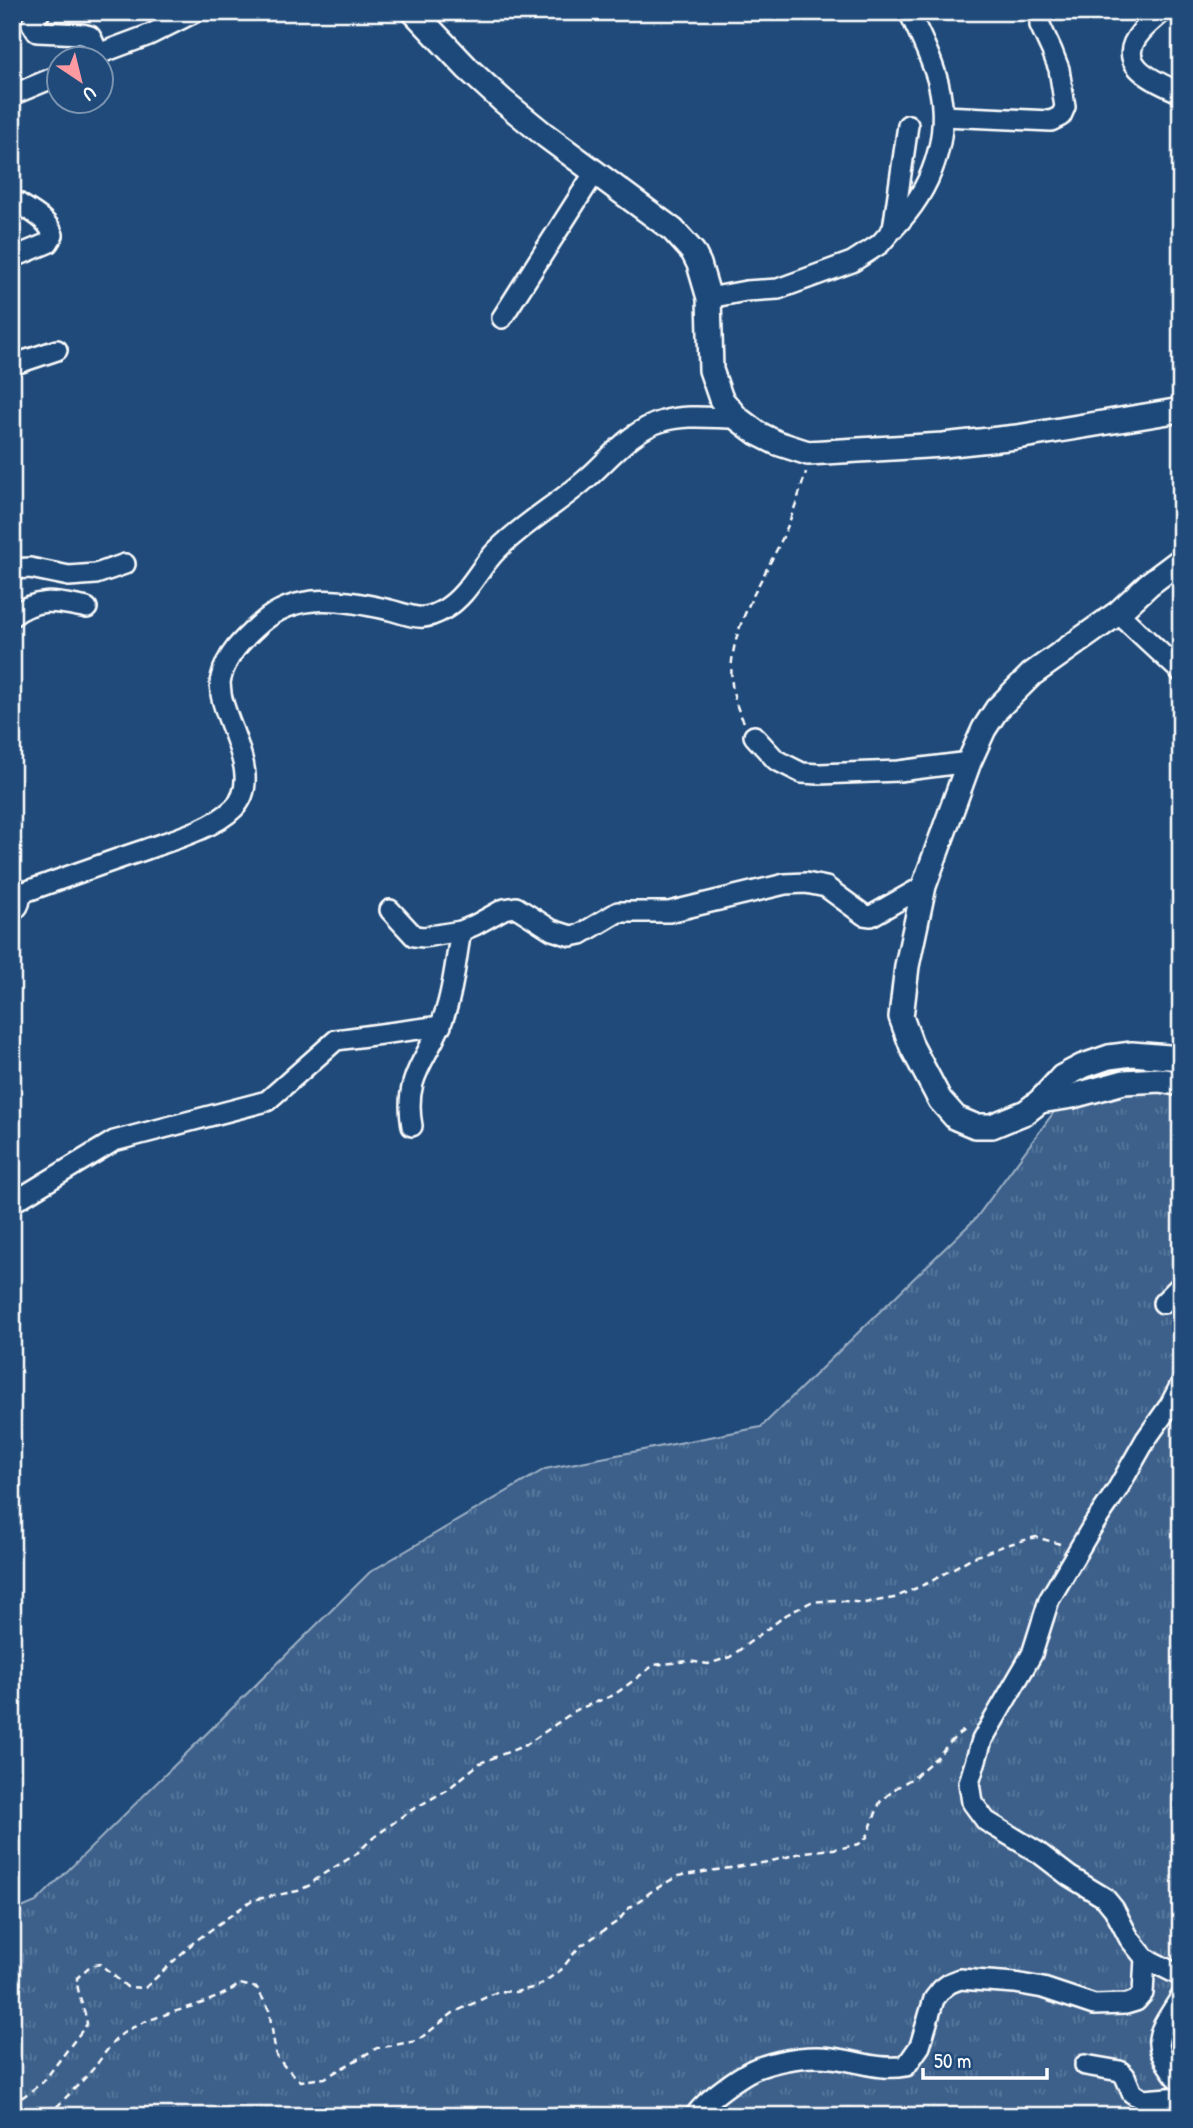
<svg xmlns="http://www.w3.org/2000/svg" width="1193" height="2128" font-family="'Patrick Hand',sans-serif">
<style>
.grass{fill:url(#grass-tufts);stroke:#9eb0c5;stroke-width:2}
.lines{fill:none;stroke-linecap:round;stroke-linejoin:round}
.minor-casing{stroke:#fff;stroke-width:24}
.major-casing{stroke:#fff;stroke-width:28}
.path{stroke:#fff;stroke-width:2.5;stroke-dasharray:7 5;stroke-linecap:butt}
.minor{stroke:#1f4a7a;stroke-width:19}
.major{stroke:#1f4a7a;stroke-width:23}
</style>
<defs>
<pattern id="grass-tufts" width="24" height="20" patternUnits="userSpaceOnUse" patternTransform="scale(1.75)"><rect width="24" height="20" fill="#3c618b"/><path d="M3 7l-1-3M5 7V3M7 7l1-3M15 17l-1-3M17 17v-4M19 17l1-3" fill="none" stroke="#59799c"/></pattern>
</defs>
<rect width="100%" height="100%" fill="#1f4a7a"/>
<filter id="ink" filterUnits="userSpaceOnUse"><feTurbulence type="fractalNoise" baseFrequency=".0143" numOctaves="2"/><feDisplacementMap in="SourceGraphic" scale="14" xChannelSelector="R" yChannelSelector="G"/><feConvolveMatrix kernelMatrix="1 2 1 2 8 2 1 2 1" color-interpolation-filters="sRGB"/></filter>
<g filter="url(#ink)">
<polygon class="grass" points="1137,1065 1181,1093 1181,2116 12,2116 12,1912 36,1902 370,1572 545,1469 761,1427 976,1218 1076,1082"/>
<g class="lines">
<defs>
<g id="minor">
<path d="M 40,12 L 32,24 L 37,32 L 82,34 L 90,36 C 96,45 99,53 89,60"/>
<path d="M 1162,12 C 1155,19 1147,25 1141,32 C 1112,65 1155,81 1181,93"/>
<polyline points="93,56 149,35 195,12"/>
<polyline points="12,95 60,75"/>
<polyline points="943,116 1051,121 1061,116 1065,107 1059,69 1052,51 1040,25"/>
<path d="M 12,199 C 26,209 48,218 53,235 L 48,243 L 12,258"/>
<path d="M 893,229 C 931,191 952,137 938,82 C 931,57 920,35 909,12"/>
<polyline points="709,298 746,291 778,289 852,262 880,244 893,229 908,125"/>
<polyline points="502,318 595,172"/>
<polyline points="12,365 57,350"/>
<polyline points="12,569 30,568 69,576 96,574 125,564"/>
<polyline points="1118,613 1181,672"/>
<path d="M 12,616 C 39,596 57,602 87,608"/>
<polyline points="754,736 776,760 802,773 819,774 899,771 969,762"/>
<path d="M 19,894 C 61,879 102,864 144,850 C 172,840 213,829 234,808 C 263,779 227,728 221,694 C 221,688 219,683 221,678 C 226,655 243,639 260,624 C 297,590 346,600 390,610 C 413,616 422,623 445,609 C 469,594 478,569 497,550 C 524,523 556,505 584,481 C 609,460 630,430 663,421 C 686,414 713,418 737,418"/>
<polyline points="390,910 414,936 424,937 461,931 475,925 504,909 516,907 552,930 571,936 581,934 618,912 669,912 785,884 806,883 826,887 864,915 871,916 924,886"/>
<path d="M 12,912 C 22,905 23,894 13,886"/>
<path d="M 412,1126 C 402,1072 432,1057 446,1010 C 454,985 456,957 461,931"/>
<polyline points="12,1203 114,1141 267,1101 336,1040 441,1026"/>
<polyline points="1163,1303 1181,1285"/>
<polyline points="1181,1384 1170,1405 1146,1439 1117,1490 1092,1527 1049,1600 1032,1654 982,1740 969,1783 972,1802 986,1821 1039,1853 1069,1876 1105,1898 1114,1909 1129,1938 1145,1958 1181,1976"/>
<path d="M 1181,1997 C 1154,2039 1149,2042 1181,2083"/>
<polyline points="1085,2065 1120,2071 1125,2076 1132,2093 1143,2100 1181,2097"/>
<path d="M 695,2116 C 704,2101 746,2070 763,2066 C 784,2059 811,2055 832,2058 C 858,2061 880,2071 906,2066 L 920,2046 L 934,1999 L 942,1989 L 950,1983 L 960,1979 L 1015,1983 L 1043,1988 L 1094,2005 L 1126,2004 L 1136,2001 L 1143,1993 L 1145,1958"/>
</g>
<g id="major">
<polyline points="414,12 468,69 503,101 546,136 673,230 693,252 699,264 709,298 711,370 721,399 737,418 757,433 777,443 808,453 943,445 1017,437 1181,410"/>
<polyline points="1181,560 1149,584 1118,613 1032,674 997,709 984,729 969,762 924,886 907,966 901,1017 912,1047 940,1100 956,1118 975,1126 992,1126 1026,1112 1040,1101 1062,1077 1083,1066 1109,1057 1132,1054 1181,1058"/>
<polyline points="1040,1101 1073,1096 1124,1082 1160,1080 1181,1084"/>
</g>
</defs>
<use href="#minor" class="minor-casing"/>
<use href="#major" class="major-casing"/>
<g class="path">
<path d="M 744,722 C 709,657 755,596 782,539 C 792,517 799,495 806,472"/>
<path d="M 12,2105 L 43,2082 L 87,2024 C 85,2008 77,1995 77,1978 L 90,1966 L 100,1964 L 127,1987 L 145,1988 L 194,1942 L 252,1900 L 298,1891 L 310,1885 L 320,1876 L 355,1855 L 373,1838 L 408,1812 L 447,1790 L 480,1763 L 526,1745 L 576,1710 L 614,1695 L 654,1665 L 689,1661 L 708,1664 L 730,1657 L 786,1615 L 811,1602 L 834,1600 L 864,1603 L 894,1598 L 930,1582 L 971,1558 L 1006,1545 L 1036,1537 L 1060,1544"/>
<path d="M 48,2116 C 63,2100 79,2085 93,2069 C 103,2057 112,2040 125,2032 C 160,2010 206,2009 240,1984 L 257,1988 L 269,2010 L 276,2055 L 285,2067 L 301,2081 L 325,2078 L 377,2048 L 417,2041 L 453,2013 L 499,1991 L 515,1992 L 537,1987 L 561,1970 L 579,1947 L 618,1921 L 628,1909 L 652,1891 L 678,1876 L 768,1862 L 805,1852 L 842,1848 L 859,1844 L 867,1837 L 880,1802 L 896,1788 L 914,1777 L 937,1757 L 956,1736 L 967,1728"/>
</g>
<use href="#minor" class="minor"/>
<use href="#major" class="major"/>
</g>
</g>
<rect width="1193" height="2128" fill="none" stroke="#1f4a7a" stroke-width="42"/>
<rect x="21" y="21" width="1151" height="2086" fill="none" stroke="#fff" stroke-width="2.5" filter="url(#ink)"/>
<g transform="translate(80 80) rotate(145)"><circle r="33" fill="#1f4a7a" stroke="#7992af" stroke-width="2"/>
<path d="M0-5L12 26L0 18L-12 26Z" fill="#ff9aa2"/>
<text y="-10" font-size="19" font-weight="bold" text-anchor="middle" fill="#ffffff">U</text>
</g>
<path d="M923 2068v10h124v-10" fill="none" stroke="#ffffff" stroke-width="3.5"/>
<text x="934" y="2068" font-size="21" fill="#ffffff" stroke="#1f4a7a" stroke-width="5" paint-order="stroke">50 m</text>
</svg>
